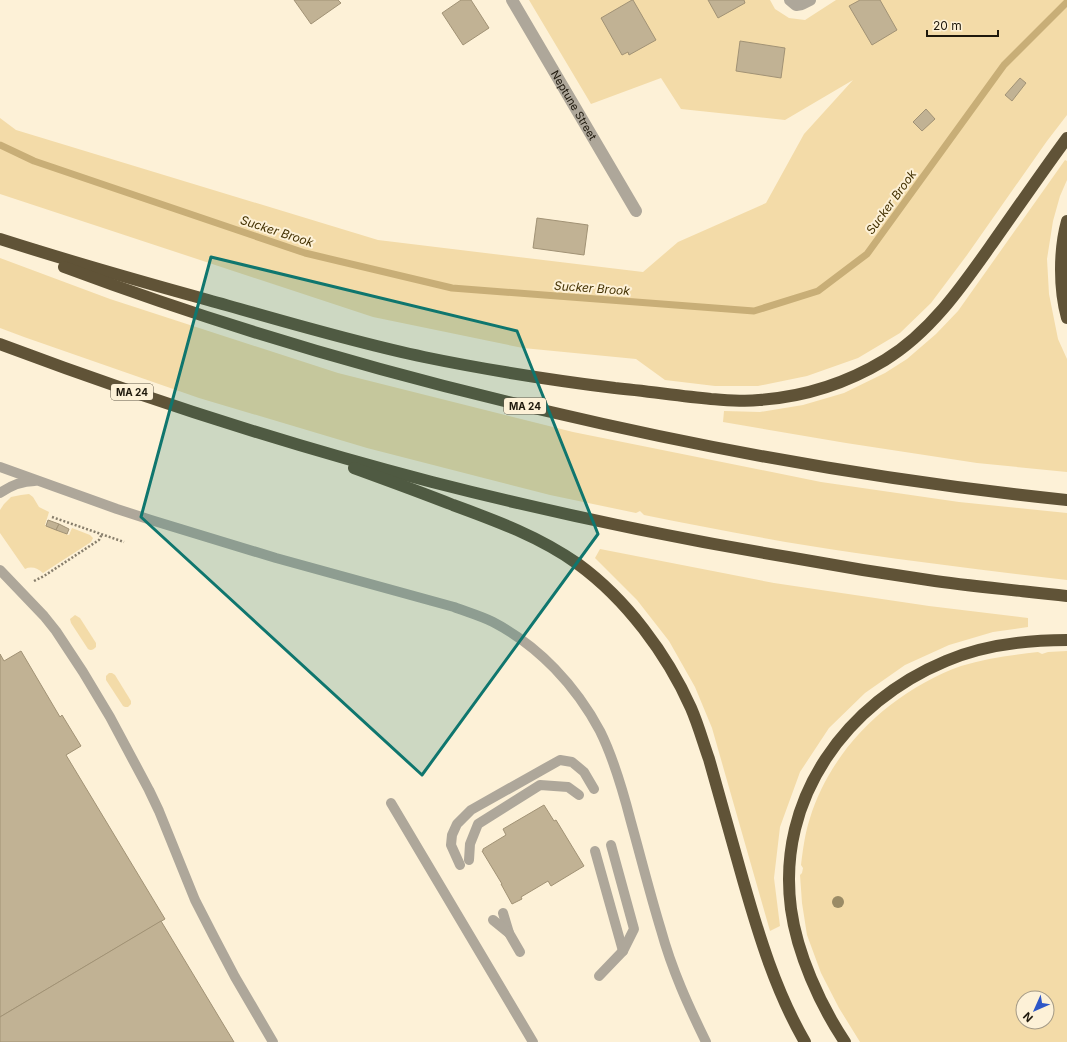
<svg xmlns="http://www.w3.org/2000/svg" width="1067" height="1042" font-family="Inter,sans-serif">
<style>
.green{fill:#f3dba8;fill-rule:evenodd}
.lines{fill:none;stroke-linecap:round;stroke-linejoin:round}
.stream{stroke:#c8ae77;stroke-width:7}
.building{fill:#c1b294;stroke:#a19275}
.path{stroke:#867d6b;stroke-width:2.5;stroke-dasharray:2 2;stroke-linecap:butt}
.service{stroke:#aea79a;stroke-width:10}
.minor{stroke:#aea79a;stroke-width:12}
.motorway{stroke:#605337;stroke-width:12}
.tree{fill:#9a8b66}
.marked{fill:#0f766e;fill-opacity:0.2;stroke:#0f766e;stroke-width:3;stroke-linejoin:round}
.labels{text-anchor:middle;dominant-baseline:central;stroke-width:4;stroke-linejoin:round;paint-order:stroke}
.shield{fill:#fdf1d7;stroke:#615949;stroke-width:1}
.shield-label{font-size:10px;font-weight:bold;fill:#1e180c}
.street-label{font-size:11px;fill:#1e180c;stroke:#fdf1d7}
.water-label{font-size:12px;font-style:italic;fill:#423001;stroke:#fdf1d7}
</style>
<rect width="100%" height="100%" fill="#fdf1d7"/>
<g class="green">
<polygon points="529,0 770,0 775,9 789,18 805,20 836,0 1067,0 1067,115 1047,141 967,255 931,303 900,333 858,358 807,376 758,386 715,386 665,380 636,359 523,348 373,317 0,194 0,118 16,130 378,240 643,272 678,242 766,203 804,134 853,80 785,120 681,109 661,78 591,104"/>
<polygon points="1065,160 1067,161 1067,180 1060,196 1053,221 1047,259 1049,294 1058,339 1067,359 1067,472 977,463 846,443 723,422 724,411 760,412 803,405 844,393 885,373 907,359 936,334 958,311"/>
<path d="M 0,258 L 110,299 L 338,373 L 573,432 L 821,482 L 959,502 L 1067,513 L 1067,580 C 997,572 926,563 856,553 C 785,543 714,529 644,515 L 640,511 L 636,513 L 550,495 L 367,448 L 199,398 L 24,337 L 0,328 Z"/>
<path d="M 29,494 L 33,497 L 39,507 L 49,512 L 45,525 L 69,535 L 72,528 L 90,535 L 93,538 L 91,542 L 43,573 C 38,568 31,566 25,569 L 0,533 L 0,510 L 4,504 L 11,497 L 21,495 Z"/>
<polygon points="600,549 774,583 929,606 1028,618 1028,627 993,632 949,645 905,665 865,693 829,728 800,772 780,827 774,878 780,926 770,931 712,728 695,687 669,641 637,600 595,558"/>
<path d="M 75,615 L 80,618 L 96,643 L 96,647 C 93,650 91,651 88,649 L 71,623 L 70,619 Z"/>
<path d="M 1067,651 L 1067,1042 L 860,1042 L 839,1008 L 821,973 L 807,935 L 802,903 L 800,875 L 802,873 L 803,868 L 801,865 C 803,849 805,833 810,818 C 832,747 892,691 961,666 C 986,658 1012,655 1038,652 L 1042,654 L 1048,652 ZM 1023,998 L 1047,998 L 1047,1022 L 1023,1022 Z"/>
<polygon points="109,673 112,673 115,675 131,701 131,704 128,707 125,707 123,706 106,680 106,676"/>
</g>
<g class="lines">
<polyline class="stream" points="0,145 34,161 305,253 452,288 754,311 818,291 867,254 1004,65 1067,2"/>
</g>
<g class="building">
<polygon points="294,0 338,0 341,3 311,24"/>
<polygon points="461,0 471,0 489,28 463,45 442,13"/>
<polygon points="632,0 633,0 656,40 629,55 628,52 622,55 601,18"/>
<polygon points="708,0 744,0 745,3 718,18"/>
<polygon points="860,0 880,0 897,30 872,45 849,6"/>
<polygon points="740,41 785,48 781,78 736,71"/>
<polygon points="1020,78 1026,83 1012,101 1005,95"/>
<polygon points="926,109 935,119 922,131 913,122"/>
<polygon points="537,218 588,225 584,255 533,248"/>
<polygon points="48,520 59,524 56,530 46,526"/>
<polygon points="59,524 69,529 67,534 56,530"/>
<polygon points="21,651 60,717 62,715 81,746 66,755 165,919 0,1017 0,654 4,661"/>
<polygon points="544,805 554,821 556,820 584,866 551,886 548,881 521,897 522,899 512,904 501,884 502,884 482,851 483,851 483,849 506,835 503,829"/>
<polygon points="161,921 234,1042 0,1042 0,1017"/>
</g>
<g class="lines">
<g class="path">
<polyline points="52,517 124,542"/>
<polyline points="34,581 44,576 99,540 102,534"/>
</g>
<g class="service">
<path d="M 0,467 L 117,509 L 151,520 L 276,558 L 454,607 C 467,612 481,616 493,622 C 539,646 576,686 600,731 C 614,759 623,791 631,822 C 641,858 650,894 661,930 C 672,970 688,1005 706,1042"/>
<path d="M 0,493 C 10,486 23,481 35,481"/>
<polyline points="0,570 44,616 56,631 83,672 110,717 149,790 159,811 195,900 214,937 235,977 273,1042"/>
<polyline points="391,803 533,1042"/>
<polyline points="595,851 623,951"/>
<polyline points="469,860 470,844 478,824 540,785 568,787 579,795"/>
<polyline points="460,865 451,845 452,835 457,824 471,810 560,760 572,762 584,772 594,789"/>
<polyline points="503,913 509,933 520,952"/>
<polyline points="493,920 509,933"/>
<polyline points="599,976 623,951 634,929 611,845"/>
</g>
<g class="minor">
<path id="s1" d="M 512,0 L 636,211"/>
<polyline points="790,0 796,5 802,4 810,0"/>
</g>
<g class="motorway">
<path d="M 1067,221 C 1059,250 1059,289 1067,318"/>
<path d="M 0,239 C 69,261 139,281 208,300 C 280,320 352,342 424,357 C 487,370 551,380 615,388 C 647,391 679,396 711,399 C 727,400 743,402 759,400 C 803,397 847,383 885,360 C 931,332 963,285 994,241 C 1018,207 1042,172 1067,138"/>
<path d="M 64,267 C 222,326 385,374 551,412 C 721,452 893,482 1067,500"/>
<path d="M 0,344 C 141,397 285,444 432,482 C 549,512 668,537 788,557 C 837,566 886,574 935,581 C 979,587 1023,591 1067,596"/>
<path d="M 354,468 C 387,480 420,492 453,505 C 497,521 540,537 578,564 C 626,599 667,654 691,708 C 698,724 703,742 709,759 C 720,799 732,840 743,880 C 759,936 776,992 805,1042"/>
<path d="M 845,1042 C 820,1005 797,953 791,909 C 776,798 847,702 946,661 C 983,645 1026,640 1067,640"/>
</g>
</g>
<circle class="tree" cx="838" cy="902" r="6"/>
<path class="marked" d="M 211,257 L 517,331 L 598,534 L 422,775 L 141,517 Z"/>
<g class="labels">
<g class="shield">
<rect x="111" y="384" width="42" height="16" rx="3"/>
<rect x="504" y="398" width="42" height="16" rx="3"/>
</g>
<g class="shield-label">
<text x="132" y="392">MA 24</text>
<text x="525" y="406">MA 24</text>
</g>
<g class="street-label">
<text stroke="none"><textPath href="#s1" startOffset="122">Neptune Street</textPath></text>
</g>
<g class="water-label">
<text transform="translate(891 202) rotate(-54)">Sucker Brook</text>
<text transform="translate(277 231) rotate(18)">Sucker Brook</text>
<text transform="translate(592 288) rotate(4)">Sucker Brook</text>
</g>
</g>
<g transform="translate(1035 1010) rotate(225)"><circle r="19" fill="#fdf1d7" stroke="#a49a86"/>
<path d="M0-3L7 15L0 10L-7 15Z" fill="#2e57c7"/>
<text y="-6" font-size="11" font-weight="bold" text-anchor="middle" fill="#1e180c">N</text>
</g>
<path d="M927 30v6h71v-6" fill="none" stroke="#1e180c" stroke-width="2"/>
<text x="933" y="30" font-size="12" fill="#1e180c" stroke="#fdf1d7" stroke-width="3" paint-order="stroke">20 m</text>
</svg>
